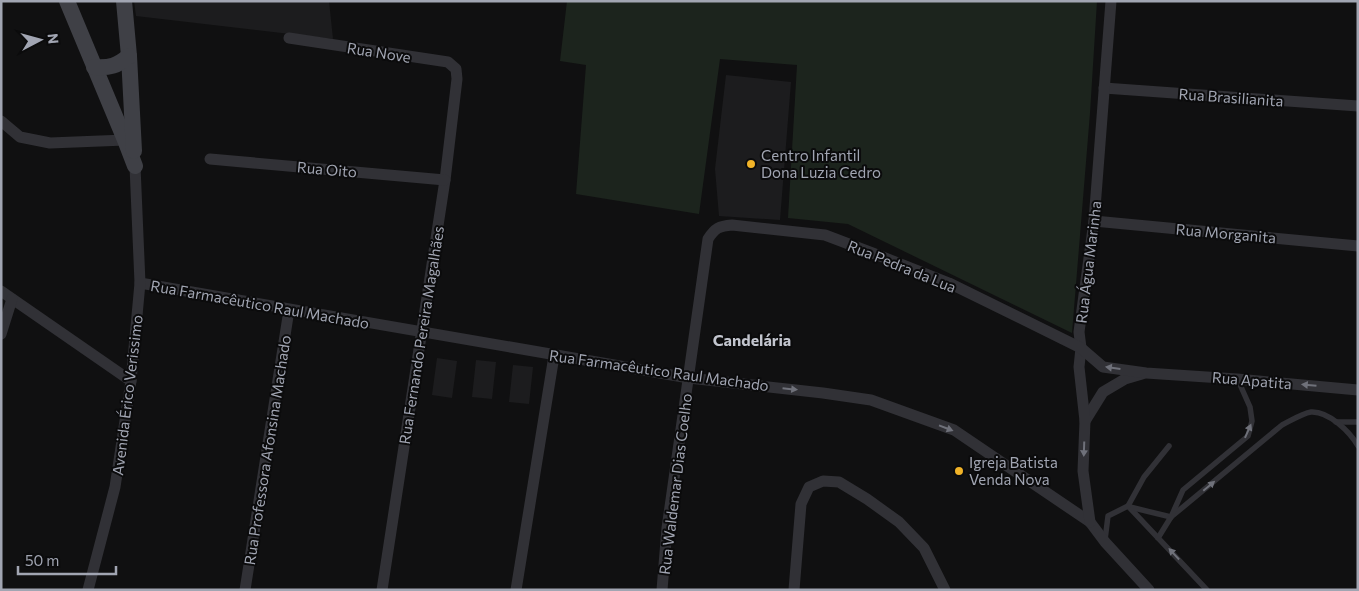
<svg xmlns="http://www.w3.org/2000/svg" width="1359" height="591" font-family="Commissioner,sans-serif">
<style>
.built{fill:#1c1c1e}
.green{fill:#1c241d}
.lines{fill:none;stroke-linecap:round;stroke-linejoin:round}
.lane{stroke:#313136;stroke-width:5.5}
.street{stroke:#313136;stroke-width:11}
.secondary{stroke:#3f4046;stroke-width:16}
.oneway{fill:#6f717a}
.poi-dot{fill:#f1b328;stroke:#0b0b0c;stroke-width:2}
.labels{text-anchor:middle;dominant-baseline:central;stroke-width:4;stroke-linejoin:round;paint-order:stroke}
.street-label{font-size:15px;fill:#a1a5b2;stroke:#0b0b0c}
.poi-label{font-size:15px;fill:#a1a5b2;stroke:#0b0b0c;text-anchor:start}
.neighbourhood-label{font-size:16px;font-weight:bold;fill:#c2c5ce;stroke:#0b0b0c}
</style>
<rect width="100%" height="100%" fill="#101011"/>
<g class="built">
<polygon points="134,1 329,1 333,39 136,16"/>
<polygon points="726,75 791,82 780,220 719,216 715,169"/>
<polygon points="437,358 457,361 452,398 432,395"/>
<polygon points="476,360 496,362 492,399 472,397"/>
<polygon points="513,365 533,367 529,404 509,402"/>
</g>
<polygon class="green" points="567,1 1097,1 1090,113 1072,333 848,224 788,218 797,65 720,59 699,214 576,194 586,65 560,61"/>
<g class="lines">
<g class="lane">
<polyline points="1336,422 1358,422"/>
<polyline points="1128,506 1207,590"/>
<polyline points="1130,507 1171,517"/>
<path d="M 1171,517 L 1282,425 C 1290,421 1303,413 1311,412 C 1329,411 1350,432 1358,446"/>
<polyline points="1158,538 1171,517 1183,490 1248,436 1252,421 1250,407 1238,380"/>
<polyline points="1105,540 1108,516 1128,506 1144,477 1169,446"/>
</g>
<g class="street">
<polyline points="289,38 448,62 456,69 457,79 445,180 382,590"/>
<polyline points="1104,88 1358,106"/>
<polyline points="1,121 20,137 50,143 125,140"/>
<polyline points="210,159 445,180"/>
<polyline points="1094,221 1358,246"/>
<polyline points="140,283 689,378 823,393 871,400 954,430 1090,522 1105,542 1149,590"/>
<polyline points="1,291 131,381"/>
<polyline points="1,334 12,299"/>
<polyline points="1085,421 1103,392 1125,379 1142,374"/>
<polyline points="1090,522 1083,471 1085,421 1079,367 1081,348 1079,332 1094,221 1111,1"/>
<polyline points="88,590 115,487 131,381 140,283 135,166"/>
<polyline points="245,590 289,310"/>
<polyline points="516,590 554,356"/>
<path d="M 662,590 L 667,528 L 708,239 C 715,228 719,226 732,225 L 825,235 L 875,254 L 949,283 L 1081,348 L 1103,367 L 1146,373 L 1237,379 L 1358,390"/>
<polyline points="794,590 801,504 809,487 823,481 839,482 867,499 899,522 924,548 945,590"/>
</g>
<g class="secondary">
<polyline points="67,1 125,140 135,166"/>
<polyline points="124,1 129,56 134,151"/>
<path d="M 94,67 C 110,68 117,66 129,56"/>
</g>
</g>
<defs><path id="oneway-solid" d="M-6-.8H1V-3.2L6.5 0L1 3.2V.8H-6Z" transform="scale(1.25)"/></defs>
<g class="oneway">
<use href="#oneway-solid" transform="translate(1113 368) rotate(-172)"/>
<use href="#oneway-solid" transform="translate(1309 385) rotate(-175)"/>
<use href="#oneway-solid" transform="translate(790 389) rotate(6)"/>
<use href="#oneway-solid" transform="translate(946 428) rotate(21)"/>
<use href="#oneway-solid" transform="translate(1248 431) rotate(-66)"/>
<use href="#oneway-solid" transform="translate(1084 449) rotate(92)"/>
<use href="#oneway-solid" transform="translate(1209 486) rotate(-40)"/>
<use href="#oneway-solid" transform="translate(1174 554) rotate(-133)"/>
</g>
<g class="poi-dot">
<circle cx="751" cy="164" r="5"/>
<circle cx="959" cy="471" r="5"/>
</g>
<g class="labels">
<g class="street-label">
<text transform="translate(379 52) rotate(9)">Rua Nove</text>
<text transform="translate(1231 97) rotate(4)">Rua Brasilianita</text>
<text transform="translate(327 169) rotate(5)">Rua Oito</text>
<text transform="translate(1226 233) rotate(5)">Rua Morganita</text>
<text transform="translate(1088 262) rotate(-83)">Rua Água Marinha</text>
<text transform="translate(902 266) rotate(22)">Rua Pedra da Lua</text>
<text transform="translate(260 304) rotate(10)">Rua Farmacêutico Raul Machado</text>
<text transform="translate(421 335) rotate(-81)">Rua Fernando Pereira Magalhães</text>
<text transform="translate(659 370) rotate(8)">Rua Farmacêutico Raul Machado</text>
<text transform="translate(1252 380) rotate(5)">Rua Apatita</text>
<text transform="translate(127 395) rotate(-83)">Avenida Érico Verissimo</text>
<text transform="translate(267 450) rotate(-81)">Rua Professora Afonsina Machado</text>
<text transform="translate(675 484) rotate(-83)">Rua Waldemar Dias Coelho</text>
</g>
<g class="poi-label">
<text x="761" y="155">Centro Infantil<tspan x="761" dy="17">Dona Luzia Cedro</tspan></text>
<text x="969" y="462">Igreja Batista<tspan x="969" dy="17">Venda Nova</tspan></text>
</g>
<g class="neighbourhood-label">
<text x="752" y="339">Candelária</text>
</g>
</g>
<rect width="1359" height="591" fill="none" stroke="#a1a5b2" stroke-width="5"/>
<g transform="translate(40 40) rotate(84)" stroke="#0b0b0c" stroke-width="4" paint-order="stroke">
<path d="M0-4L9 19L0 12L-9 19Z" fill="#a1a5b2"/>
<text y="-8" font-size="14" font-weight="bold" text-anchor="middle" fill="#a1a5b2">N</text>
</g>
<path d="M18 566v8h98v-8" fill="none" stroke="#a1a5b2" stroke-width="2.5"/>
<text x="25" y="566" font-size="15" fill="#a1a5b2" stroke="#0b0b0c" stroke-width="4" paint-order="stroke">50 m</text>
</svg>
